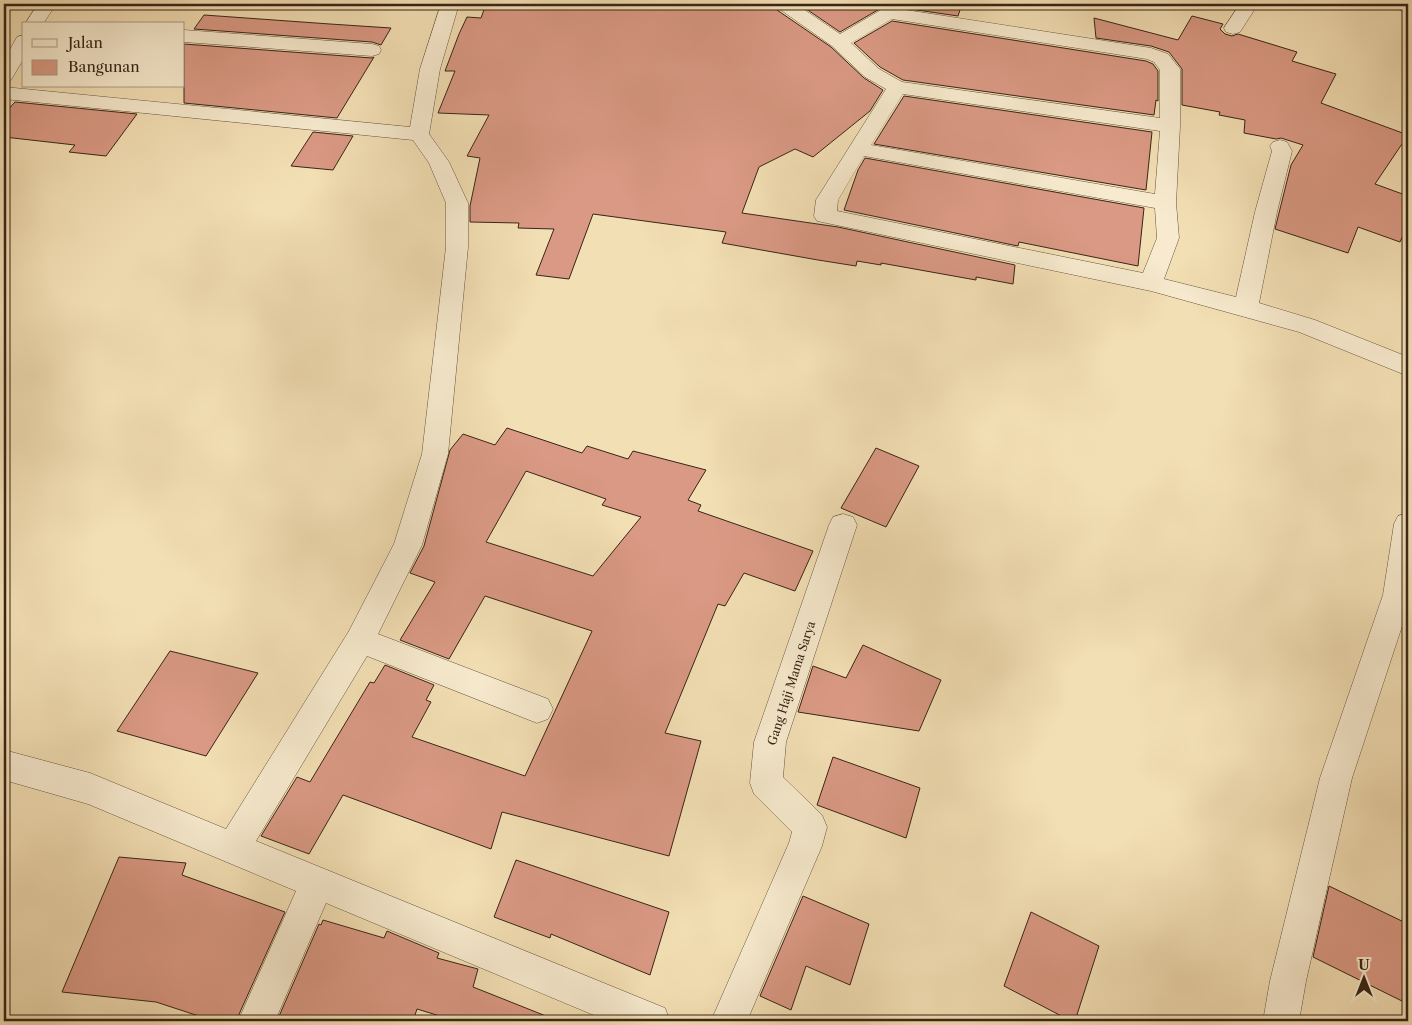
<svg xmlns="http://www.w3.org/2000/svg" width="1412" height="1025" font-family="'Libre Caslon Text',serif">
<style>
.building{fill:#da9984;stroke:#372517;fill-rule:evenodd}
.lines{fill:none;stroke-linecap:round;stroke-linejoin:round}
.minor-casing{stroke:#66543e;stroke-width:1}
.minor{fill:#f7eace;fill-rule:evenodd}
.labels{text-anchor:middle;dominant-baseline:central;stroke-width:4.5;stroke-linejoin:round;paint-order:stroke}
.street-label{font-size:12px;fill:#372517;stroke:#f7eace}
</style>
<rect width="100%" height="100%" fill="#f3dfb4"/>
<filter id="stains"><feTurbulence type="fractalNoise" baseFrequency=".004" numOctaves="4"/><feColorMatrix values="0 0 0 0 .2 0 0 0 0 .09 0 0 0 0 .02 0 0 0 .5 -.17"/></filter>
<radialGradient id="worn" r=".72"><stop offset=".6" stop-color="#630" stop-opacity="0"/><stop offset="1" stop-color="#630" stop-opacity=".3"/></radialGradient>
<g class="building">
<polygon points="486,4 773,4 777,10 831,47 864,78 883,90 870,111 813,157 795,149 759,167 742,213 838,227 1015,265 1013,284 976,277 976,280 881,263 881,265 857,261 856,266 818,260 722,243 726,232 593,214 569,279 536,275 554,229 518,228 519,223 470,222 470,206 480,158 467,156 489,115 438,113 455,71 445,71 459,34 467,17 481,18"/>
<polygon points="799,4 888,4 840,32"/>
<polygon points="915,4 962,4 958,16 910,9"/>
<polygon points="204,15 330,24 391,28 381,45 372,42 194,29"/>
<polygon points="1192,16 1223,24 1220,29 1225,34 1232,36 1238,34 1297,52 1292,61 1336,74 1321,103 1408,135 1375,184 1408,196 1408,224 1400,242 1358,227 1348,253 1275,229 1291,165 1303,145 1281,138 1276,139 1244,133 1245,120 1219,115 1220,112 1182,105 1182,69 1169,52 1151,46 1096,38 1094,18 1178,40"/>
<polygon points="892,21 1146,61 1153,64 1158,71 1158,101 1156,100 1154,115 903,80 880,67 854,43"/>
<polygon points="184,44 372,58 374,57 337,118 184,103"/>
<polygon points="904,96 1152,132 1146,190 874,144"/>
<polygon points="15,102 137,114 106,156 69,152 75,145 4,137 4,114"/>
<polygon points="313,132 353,136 333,170 291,166"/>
<polygon points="865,158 1144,208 1138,266 1019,242 1018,246 844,210 858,170"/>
<path d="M 507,428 L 582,453 L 587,446 L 628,459 L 633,451 L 706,470 L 688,500 L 701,505 L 698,511 L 813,551 L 795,591 L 744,573 L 725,606 L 718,604 L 665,733 L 701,741 L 669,856 L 502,812 L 491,849 L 343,795 L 309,854 L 261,836 L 297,777 L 310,782 L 370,682 L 374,683 L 385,665 L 434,685 L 426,700 L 431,702 L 412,737 L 525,776 L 592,631 L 485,596 L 449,659 L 400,640 L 435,582 L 410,573 L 424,546 L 450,450 L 463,434 L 495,445 ZM 526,471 L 606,499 L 602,505 L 641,517 L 593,576 L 486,542 Z"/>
<polygon points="876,448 919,466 886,527 841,508"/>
<polygon points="863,645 941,680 919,731 798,712 813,666 846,678"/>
<polygon points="170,651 258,673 206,756 117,731"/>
<polygon points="833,757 920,788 906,838 817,805"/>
<polygon points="119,857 186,863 182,875 285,912 236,1021 214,1021 156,1002 62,992"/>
<polygon points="516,860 669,912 650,975 551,934 550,938 494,917"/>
<polygon points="1329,886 1408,924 1408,1004 1313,957"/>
<polygon points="803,896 869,924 850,985 806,966 791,1010 760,996"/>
<polygon points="1031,912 1099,946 1075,1021 1071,1021 1004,986"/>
<polygon points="323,920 384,938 387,931 439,953 437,958 478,969 473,987 556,1020 556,1021 456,1021 417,1009 413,1021 277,1021 319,924 321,925"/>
</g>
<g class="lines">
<defs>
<g id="minor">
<polygon points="38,4 56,4 43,24 25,24"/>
<polygon points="441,4 459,4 440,69 429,134 449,162 468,203 468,247 448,454 422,545 378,634 548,699 553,709 548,719 537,723 367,656 256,841 665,1008 670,1021 608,1021 326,903 275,1021 238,1021 296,891 88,804 4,780 4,750 90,773 226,829 349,631 394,544 422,454 446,247 446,203 429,163 413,140 4,99 4,87 410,127 420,69"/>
<path d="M 775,4 L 796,4 L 840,34 L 891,4 L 913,4 L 906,10 L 1151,48 L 1168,54 L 1180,69 L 1180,126 L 1176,203 L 1179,238 L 1164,279 L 1236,297 L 1255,212 L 1272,151 L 1270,146 L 1273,142 L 1280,140 L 1287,142 L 1292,151 L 1277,212 L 1259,303 L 1315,320 L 1408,357 L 1408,376 L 1299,332 L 1151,291 L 817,221 L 814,216 L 816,200 L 886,89 L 865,77 L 832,46 L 778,8 ZM 892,19 L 1147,59 L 1154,62 L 1160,70 L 1160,118 L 902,82 L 879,69 L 851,43 ZM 903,94 L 1160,131 L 1155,194 L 871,145 ZM 864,156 L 1155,208 L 1157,238 L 1143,273 L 837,211 L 838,200 Z"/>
<polygon points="1240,4 1258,4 1240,32 1233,34 1226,32 1224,28"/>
<polygon points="1390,4 1408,4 1408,12 1393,8"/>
<polygon points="184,30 372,44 379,46 381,50 379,54 372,56 184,42"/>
<polygon points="24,35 24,58 11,80 4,82 4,60 17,37"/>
<polygon points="1408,513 1408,608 1352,778 1306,981 1299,1021 1263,1021 1270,981 1320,778 1383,595 1394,524 1398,516"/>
<polygon points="843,514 853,517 857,525 786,742 783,777 822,815 827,827 822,846 747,1021 711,1021 789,843 792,832 754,794 750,783 754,742 829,525 833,517"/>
</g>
</defs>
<use href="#minor" class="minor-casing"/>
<use href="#minor" class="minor"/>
</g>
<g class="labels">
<g class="street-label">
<text transform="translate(791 683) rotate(-72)">Gang Haji Mama Sarya</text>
</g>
</g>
<rect width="1412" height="1025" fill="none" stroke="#f3dfb4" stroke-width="20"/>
<rect x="5" y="5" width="1402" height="1015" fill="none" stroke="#372517" stroke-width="2.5"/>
<rect x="10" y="10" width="1392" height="1005" fill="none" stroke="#372517"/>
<rect x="22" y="22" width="162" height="65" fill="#f7eace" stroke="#aa9b85"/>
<rect x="32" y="39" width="25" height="8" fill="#f7eace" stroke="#aa9b85"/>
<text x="68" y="48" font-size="15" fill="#372517">Jalan</text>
<rect x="32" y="60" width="25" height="15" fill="#da9984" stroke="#aa9b85"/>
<text x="68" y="72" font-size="15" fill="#372517">Bangunan</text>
<g transform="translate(1364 978)" stroke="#f7eace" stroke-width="4" paint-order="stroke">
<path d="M0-4L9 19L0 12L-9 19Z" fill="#372517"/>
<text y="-8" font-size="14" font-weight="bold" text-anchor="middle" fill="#372517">U</text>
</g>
<rect width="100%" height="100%" filter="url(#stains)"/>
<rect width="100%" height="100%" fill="url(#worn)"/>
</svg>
